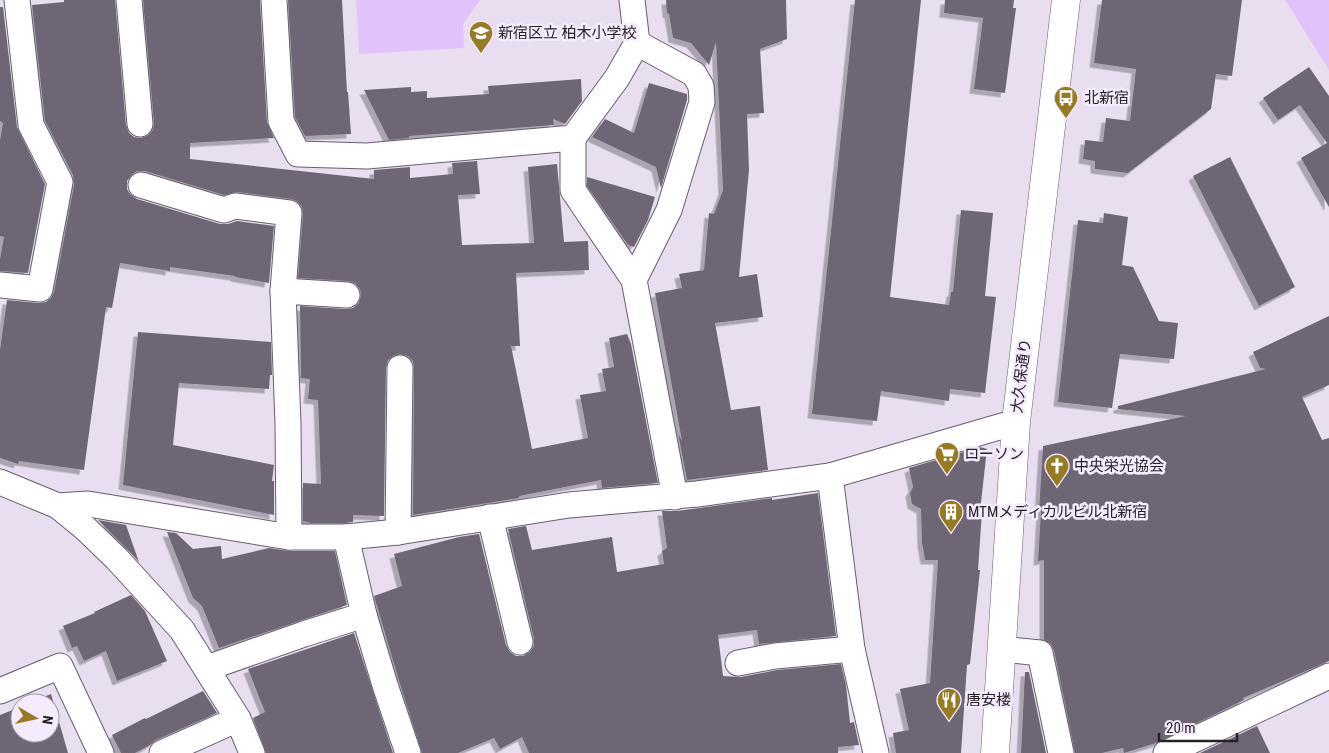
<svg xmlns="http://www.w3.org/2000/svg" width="1329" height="753" font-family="'Roboto Condensed','Noto Sans JP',sans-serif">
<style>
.green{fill:#e1c2fa}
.building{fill:#6e6675;filter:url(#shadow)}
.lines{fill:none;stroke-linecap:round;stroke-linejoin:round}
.minor-casing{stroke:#675f6e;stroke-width:27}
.major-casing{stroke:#675f6e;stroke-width:29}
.minor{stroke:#fff;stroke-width:25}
.major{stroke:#fff;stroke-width:28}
.labels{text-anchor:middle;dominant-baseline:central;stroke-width:5;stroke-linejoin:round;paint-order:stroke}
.poi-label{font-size:15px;fill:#262228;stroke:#f5ebfd;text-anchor:start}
.street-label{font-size:15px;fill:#262228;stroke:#f5ebfd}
</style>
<defs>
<filter id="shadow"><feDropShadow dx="-4.5" dy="4.5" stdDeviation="0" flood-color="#0004"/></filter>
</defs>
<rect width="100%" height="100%" fill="#e8def0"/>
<g class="green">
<polygon points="356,0 480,0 463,24 464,48 359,54"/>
<polygon points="1285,0 1329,0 1329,70"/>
</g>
<g class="building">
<polygon points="64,0 115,0 126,125 129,133 134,137 141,138 149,135 153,130 154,123 143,0 260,0 267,122 274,138 190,143 190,159 374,179 374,170 410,167 410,178 453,174 452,163 477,161 480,194 458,195 462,245 534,243 528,167 557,164 564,242 588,241 589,270 516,273 520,346 511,346 532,449 588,438 580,395 606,391 602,369 614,367 609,338 627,334 631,344 658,483 602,488 601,480 519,496 519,498 413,515 414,368 413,361 408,356 400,354 393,356 388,360 386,368 384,516 353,515 353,522 345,523 311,523 303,521 303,483 321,484 318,400 308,399 310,379 301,378 300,306 346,309 353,308 359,303 361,295 360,289 355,283 348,281 298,278 303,214 302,207 297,201 291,199 237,192 224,195 145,171 137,171 132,174 127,181 127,189 130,194 137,199 220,224 228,224 237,221 274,226 269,283 235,277 235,276 170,267 170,271 120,263 112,308 106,307 84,470 19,461 18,464 0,458 0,350 7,300 39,303 46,302 51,298 54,292 74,185 73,175 45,121 32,5 64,2"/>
<polygon points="288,0 342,0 347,92 348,92 351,134 305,136 295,117"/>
<polygon points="666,0 786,0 787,39 760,49 764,113 747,114 749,170 739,277 757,274 763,317 715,323 731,410 760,406 768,470 687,480 678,433 682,441 655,293 682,288 679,274 704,270 709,213 714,214 723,190 716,42 709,65 691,43 673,38 669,14 667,13"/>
<polygon points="855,0 921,0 890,297 949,305 951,292 953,292 961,210 993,213 985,296 996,297 985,393 950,389 949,401 881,391 877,421 812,414"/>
<polygon points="945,0 1014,0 1013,8 1016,8 1005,93 974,89 983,18 944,13"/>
<polygon points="1102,0 1242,0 1232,76 1216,74 1211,109 1128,173 1095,169 1095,161 1083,159 1085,140 1103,142 1106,118 1130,121 1136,69 1094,63"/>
<polygon points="0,7 3,7 17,127 45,184 28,273 0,271 0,259 4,237 0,236 0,141 3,123 0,121"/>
<polygon points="1309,67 1329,96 1329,207 1301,158 1327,143 1300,105 1278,120 1263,98"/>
<polygon points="581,79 582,101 565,124 553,119 554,125 409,136 409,138 389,140 364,90 411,87 411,92 427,91 427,98 489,94 488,86"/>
<polygon points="649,83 687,94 687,100 661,188 656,167 592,137 605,119 634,133"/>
<polygon points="1230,157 1295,287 1259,306 1193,176"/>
<polygon points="587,177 655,197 648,220 634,247 628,245 587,186"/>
<polygon points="1104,213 1128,217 1122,265 1133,267 1159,321 1178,323 1174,359 1120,354 1112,408 1058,402 1078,220 1103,223"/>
<polygon points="1329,316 1329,385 1302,397 1322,440 1329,438 1329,661 1243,698 1244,700 1156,743 1124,753 1123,748 1102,753 1075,753 1054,650 1050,643 1044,640 1044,560 1038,561 1041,511 1039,511 1043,446 1186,416 1118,409 1118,406 1266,369 1260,368 1253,352"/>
<polygon points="138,332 271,342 272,375 270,375 269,389 179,383 173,445 274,465 272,481 274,481 274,515 123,485"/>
<polygon points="980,447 987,449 980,511 982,511 978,570 980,570 970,664 967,665 961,753 896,753 893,733 909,730 900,689 930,683 938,560 925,560 922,543 921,509 912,504 910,493 913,487 909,468"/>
<polygon points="818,493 836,636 759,644 757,630 718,635 723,676 741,677 777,670 841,664 846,685 850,723 854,722 859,745 838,747 838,753 529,753 522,737 500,749 494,738 458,753 422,753 399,681 374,596 402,586 394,554 459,537 479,534 506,645 510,652 516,656 523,656 530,652 534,646 534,639 508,529 526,526 532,550 612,537 617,572 664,564 662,551 667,548 662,511 677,511 772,498 772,500"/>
<polygon points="98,520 126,525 139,562 127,549"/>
<polygon points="167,532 176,533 193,549 221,546 222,559 269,548 289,551 335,551 347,605 219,648 202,606 193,598"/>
<polygon points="131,595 145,611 167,661 117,681 106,651 84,661 77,646 72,648 63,626 95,613 94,612"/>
<polygon points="354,633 393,753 266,753 253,718 265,712 248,669"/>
<polygon points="1025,672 1029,672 1046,753 1021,753"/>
<polygon points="203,691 217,713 156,740 150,745 135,753 121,753 112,735 145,718 146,719"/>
<polygon points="51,694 68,753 0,753 0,715 20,707 20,733 50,733 50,703 29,703"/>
<polygon points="1257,726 1270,753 1200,753"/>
</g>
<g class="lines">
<defs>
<g id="minor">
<polyline points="129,0 140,124"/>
<polyline points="274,0 281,121 298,154 367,156 573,138 617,78 637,43 632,0"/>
<polyline points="637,43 694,74 701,86 702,102 669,210 634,280 675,497"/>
<polyline points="573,138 573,190 634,280"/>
<polyline points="141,185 224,210 235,206 289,213 283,291"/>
<polyline points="0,285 40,289 60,182 31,125 17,0"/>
<polyline points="830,476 852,649 876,753"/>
<polyline points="0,482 58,506 85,528 117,559 182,630 238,719 252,753"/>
<polyline points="58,506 88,504 289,537 346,537 398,532 569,505 697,494 830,476 1016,422"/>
<polyline points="490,517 520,642"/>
<polyline points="398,532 400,368"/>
<polyline points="289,537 288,424 283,291 347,295"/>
<polyline points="346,537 364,615 385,685 408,753"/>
<polyline points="1002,649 1040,653 1061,753"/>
<polyline points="738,663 775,656 852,649"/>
<polyline points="207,668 304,634 364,615"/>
<polyline points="0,691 60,666 101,753"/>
<polyline points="162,753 238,719"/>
<polyline points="1166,753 1329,676"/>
</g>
<polyline id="major" points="995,753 1016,422 1066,0"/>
</defs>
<use href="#minor" class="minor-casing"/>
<use href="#major" class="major-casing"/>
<use href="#minor" class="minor"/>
<use href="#major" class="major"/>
</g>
<defs>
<symbol id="school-pin" viewBox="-11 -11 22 30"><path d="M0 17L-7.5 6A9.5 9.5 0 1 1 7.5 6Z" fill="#977b23" stroke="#f5ebfd"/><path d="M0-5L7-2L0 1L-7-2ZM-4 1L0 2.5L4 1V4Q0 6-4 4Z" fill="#fff"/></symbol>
<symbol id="bus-pin" viewBox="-11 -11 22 30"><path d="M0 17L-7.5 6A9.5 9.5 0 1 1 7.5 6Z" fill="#977b23" stroke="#f5ebfd"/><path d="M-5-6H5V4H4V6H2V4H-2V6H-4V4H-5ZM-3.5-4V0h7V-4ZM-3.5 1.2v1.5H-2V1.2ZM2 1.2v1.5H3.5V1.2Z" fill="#fff"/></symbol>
<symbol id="supermarket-pin" viewBox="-11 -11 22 30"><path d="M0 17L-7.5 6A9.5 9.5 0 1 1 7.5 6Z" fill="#977b23" stroke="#f5ebfd"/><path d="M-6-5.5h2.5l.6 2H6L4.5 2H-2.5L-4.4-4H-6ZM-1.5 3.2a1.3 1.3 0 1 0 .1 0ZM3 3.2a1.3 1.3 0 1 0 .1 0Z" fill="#fff"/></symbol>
<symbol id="church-pin" viewBox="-11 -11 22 30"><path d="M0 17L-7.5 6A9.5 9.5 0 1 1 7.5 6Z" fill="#977b23" stroke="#f5ebfd"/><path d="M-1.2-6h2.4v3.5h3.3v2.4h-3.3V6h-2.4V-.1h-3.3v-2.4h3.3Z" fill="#fff"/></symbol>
<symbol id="building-pin" viewBox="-11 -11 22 30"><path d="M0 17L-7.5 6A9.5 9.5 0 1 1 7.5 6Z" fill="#977b23" stroke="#f5ebfd"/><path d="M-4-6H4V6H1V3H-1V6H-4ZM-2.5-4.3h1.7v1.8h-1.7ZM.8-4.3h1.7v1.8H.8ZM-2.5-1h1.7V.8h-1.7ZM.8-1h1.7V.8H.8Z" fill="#fff"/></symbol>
<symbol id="restaurant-pin" viewBox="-11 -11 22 30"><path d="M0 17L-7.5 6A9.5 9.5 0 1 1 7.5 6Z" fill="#977b23" stroke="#f5ebfd"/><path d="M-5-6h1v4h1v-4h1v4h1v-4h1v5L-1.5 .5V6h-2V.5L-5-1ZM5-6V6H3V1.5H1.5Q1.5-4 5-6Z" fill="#fff"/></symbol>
</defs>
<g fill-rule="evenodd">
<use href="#school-pin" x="467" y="19" width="28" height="38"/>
<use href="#bus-pin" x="1052" y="84" width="28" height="38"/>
<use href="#supermarket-pin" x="933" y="440" width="28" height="38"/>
<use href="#church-pin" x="1043" y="452" width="28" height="38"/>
<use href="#building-pin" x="937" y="498" width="28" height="38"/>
<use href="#restaurant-pin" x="935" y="686" width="28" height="38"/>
</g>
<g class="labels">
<g class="poi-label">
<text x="498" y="33">新宿区立 柏木小学校</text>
<text x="1084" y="98">北新宿</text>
<text x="964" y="454">ローソン</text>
<text x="1074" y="466">中央栄光協会</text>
<text x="968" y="512">MTMメディカルビル北新宿</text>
<text x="966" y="700">唐安楼</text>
</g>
<g class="street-label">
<text transform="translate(1021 376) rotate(-83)">大久保通り</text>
</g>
</g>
<g transform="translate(35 718) rotate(99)"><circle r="24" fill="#f5ebfd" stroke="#a29ba8"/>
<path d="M0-4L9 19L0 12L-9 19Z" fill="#977b23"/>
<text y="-8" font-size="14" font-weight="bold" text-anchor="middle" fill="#262228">N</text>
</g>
<path d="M1159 733v8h78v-8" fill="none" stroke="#262228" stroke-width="2.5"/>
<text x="1166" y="733" font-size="15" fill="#262228" stroke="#f5ebfd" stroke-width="4" paint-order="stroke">20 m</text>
</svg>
